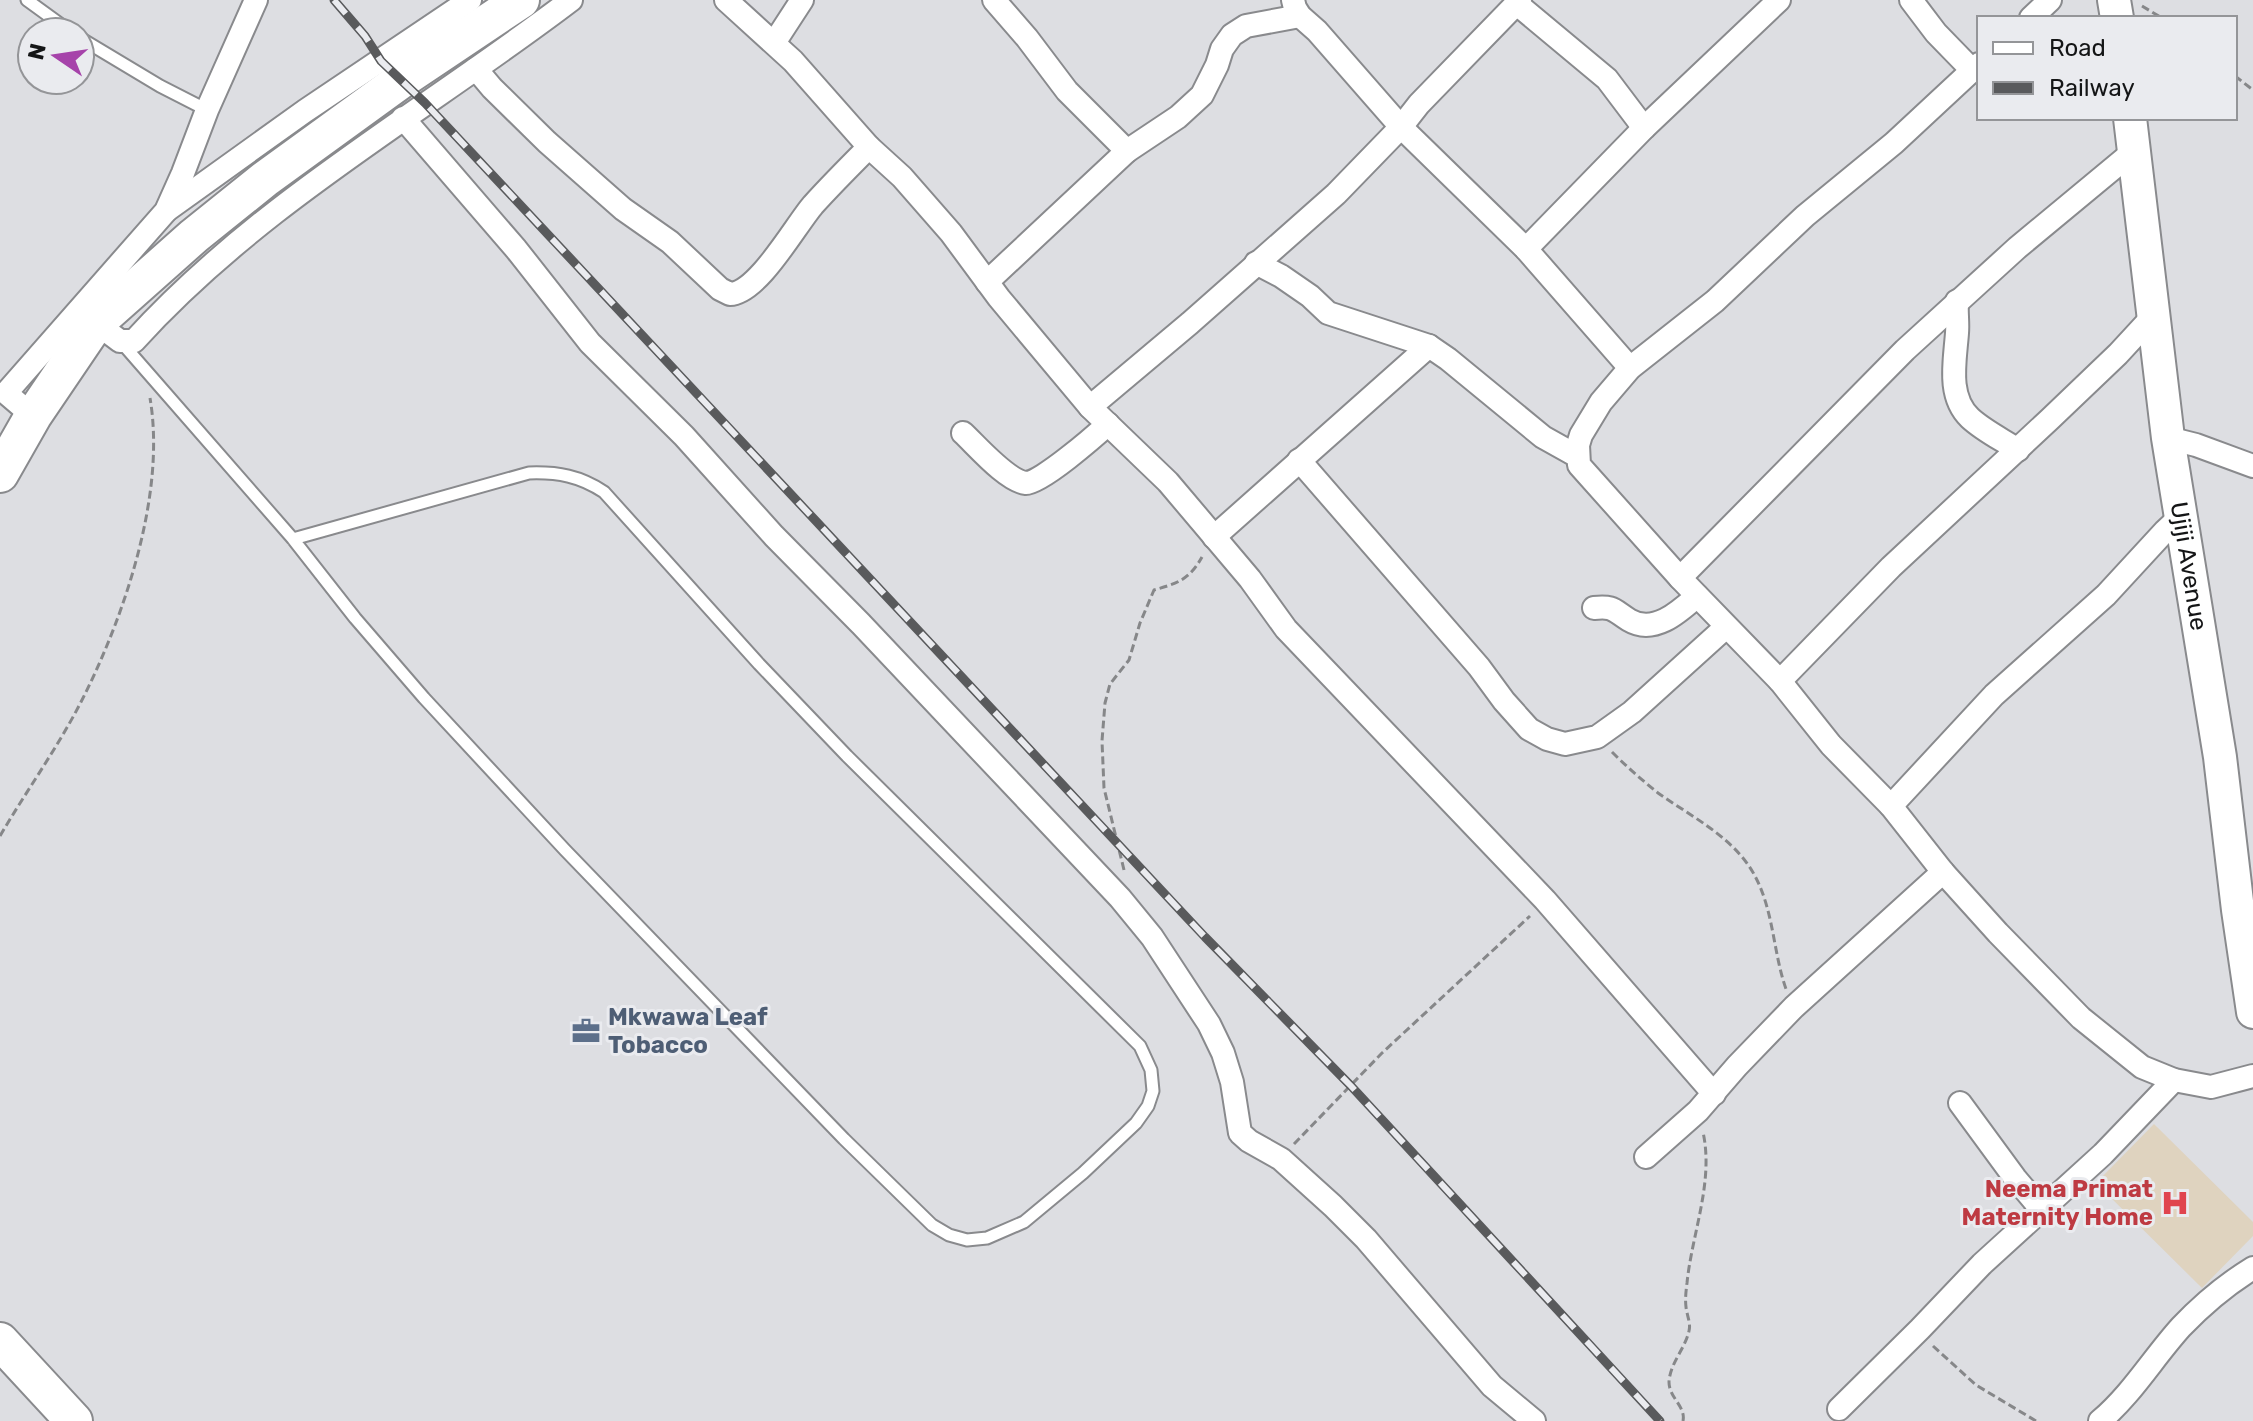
<svg xmlns="http://www.w3.org/2000/svg" width="2253" height="1421" font-family="Rubik,sans-serif">
<style>
.medical{fill:#dfd3bf}
.lines{fill:none;stroke-linecap:round;stroke-linejoin:round}
.service-casing{stroke:#898a8d;stroke-width:15}
.minor-casing{stroke:#898a8d;stroke-width:26}
.secondary-casing{stroke:#898a8d;stroke-width:36}
.primary-casing{stroke:#898a8d;stroke-width:40}
.trunk-casing{stroke:#898a8d;stroke-width:40}
.path{stroke:#868789;stroke-width:3;stroke-dasharray:8 4;stroke-linecap:butt}
.service{stroke:#fff;stroke-width:11}
.minor{stroke:#fff;stroke-width:22}
.secondary{stroke:#fff;stroke-width:32}
.primary{stroke:#fff;stroke-width:36}
.trunk{stroke:#fff;stroke-width:36}
.rail-casing{stroke:#595a5c;stroke-width:9}
.rail{stroke:#eaebef;stroke-width:6;stroke-dasharray:18;stroke-linecap:butt}
.labels{text-anchor:middle;dominant-baseline:central;stroke-width:6;stroke-linejoin:round;paint-order:stroke}
.street-label{font-size:24px;fill:#141516;stroke:#eaebef}
.service-label{font-size:24px;font-weight:bold;fill:#4e5e75;stroke:#eaebef;text-anchor:start}
.health-label{font-size:24px;font-weight:bold;fill:#be3a42;stroke:#eaebef;text-anchor:end}
</style>
<rect width="100%" height="100%" fill="#dddee2"/>
<polygon class="medical" points="2154,1124 2253,1222 2253,1236 2202,1288 2096,1183"/>
<g class="lines">
<defs>
<g id="service">
<polyline points="27,0 71,32"/>
<polyline points="80,38 160,86 207,110"/>
<path d="M 121,342 L 293,539 L 355,618 L 424,698 L 565,850 L 844,1139 L 932,1225 L 949,1235 L 967,1240 L 987,1238 L 1024,1222 L 1083,1173 L 1136,1123 L 1148,1106 L 1153,1091 L 1151,1070 L 1140,1046 L 847,756 L 759,664 L 604,492 C 580,476 558,472 529,473 L 293,539"/>
</g>
<g id="minor">
<polyline points="726,0 793,61 869,147 902,177 951,233 999,298 1090,407 1168,482 1250,579 1286,629 1545,900 1714,1094"/>
<polyline points="994,0 1027,38 1067,91 1127,151"/>
<polyline points="1293,0 1295,8 1300,16 1317,31 1401,127 1526,249 1630,368"/>
<polyline points="1911,0 1936,33 1972,70"/>
<polyline points="1517,4 1607,79 1644,128"/>
<polyline points="2031,18 2050,0"/>
<polyline points="774,43 802,0"/>
<polyline points="1979,64 1894,143 1805,216 1715,301 1630,368 1601,402 1581,435 1578,445 1579,465 1680,578 1780,681 1831,745 1891,806 1943,872 1998,933 2081,1018 2142,1067 2174,1080 2211,1087 2253,1076"/>
<path d="M 476,69 L 492,88 L 547,142 L 623,209 L 670,242 L 720,289 L 730,294 C 758,293 795,226 813,205 C 831,185 850,166 869,147"/>
<polyline points="403,118 516,249 590,343 684,436 774,536 861,624 1120,898 1152,937 1209,1024 1223,1053 1232,1082 1240,1133 1249,1141 1281,1159 1333,1206 1366,1239 1492,1386 1534,1421"/>
<polyline points="167,210 305,111 470,0"/>
<polyline points="1526,249 1644,128 1779,0"/>
<polyline points="1256,263 1281,276 1310,296 1328,313 1429,346 1448,359 1543,437 1577,456"/>
<polyline points="987,282 1127,151 1178,117 1202,95 1217,65 1222,49 1232,35 1246,26 1300,16"/>
<path d="M 1957,301 C 1956,312 1958,322 1957,333 C 1955,361 1947,396 1970,418 C 1984,431 2003,440 2018,450"/>
<path d="M 96,323 L 120,341 L 134,341 C 259,203 424,112 571,0"/>
<polyline points="1090,407 1190,323 1336,194 1401,127 1419,104 1520,0"/>
<polyline points="33,416 6,393 166,211 183,173 207,110 256,0"/>
<path d="M 963,433 C 977,446 1007,481 1026,483 C 1041,483 1095,436 1108,424"/>
<polyline points="2168,438 2196,445 2253,466"/>
<polyline points="1299,460 1479,667 1504,701 1529,729 1547,739 1565,744 1597,737 1632,712 1726,627"/>
<polyline points="1214,537 1429,346"/>
<polyline points="1680,578 1905,350 2017,248 2134,151"/>
<path d="M 1594,608 C 1614,606 1613,610 1629,620 C 1654,635 1679,612 1697,596"/>
<polyline points="1780,681 1891,567 2050,419 2118,354 2154,315"/>
<polyline points="1891,806 1994,695 2106,595 2165,531 2180,517"/>
<polyline points="1960,1103 2015,1178 2041,1209"/>
<polyline points="1646,1157 1698,1111 1737,1066 1794,1007 1943,872"/>
<polyline points="1839,1409 1920,1329 1982,1264 2103,1154 2174,1080"/>
<path d="M 2100,1421 C 2132,1394 2153,1358 2181,1327 C 2202,1305 2227,1284 2253,1268"/>
</g>
<g id="secondary">
<polyline points="2114,0 2117,18"/>
<path id="s1" d="M 2130,118 L 2168,438 L 2220,757 L 2238,910 L 2253,1012"/>
</g>
<polyline id="primary" points="0,474 33,416 96,323 194,236 265,179 400,81 521,0"/>
<polyline id="trunk" points="0,1341 74,1421"/>
</defs>
<use href="#service" class="service-casing"/>
<use href="#minor" class="minor-casing"/>
<use href="#secondary" class="secondary-casing"/>
<use href="#primary" class="primary-casing"/>
<use href="#trunk" class="trunk-casing"/>
<g class="path">
<polyline points="2142,6 2162,18"/>
<polyline points="2235,76 2253,90"/>
<path d="M 1612,752 C 1627,767 1642,780 1658,793 C 1692,817 1735,838 1755,876 C 1774,912 1773,952 1786,989"/>
<path d="M 0,836 C 28,788 61,743 85,694 C 126,611 166,492 150,398"/>
<path d="M 1124,870 L 1104,788 L 1102,741 L 1105,703 L 1110,684 L 1129,660 L 1140,623 L 1154,590 C 1178,583 1189,580 1202,557"/>
<polyline points="1294,1144 1382,1053 1530,916"/>
<polyline points="1933,1346 1976,1385 2036,1421"/>
<path d="M 1683,1421 C 1686,1406 1669,1398 1669,1382 C 1670,1363 1685,1349 1689,1331 C 1691,1323 1687,1316 1686,1307 C 1685,1299 1686,1291 1687,1283 C 1692,1233 1714,1182 1703,1132"/>
</g>
<use href="#service" class="service"/>
<use href="#minor" class="minor"/>
<use href="#secondary" class="secondary"/>
<use href="#primary" class="primary"/>
<use href="#trunk" class="trunk"/>
<defs>
<polyline id="rail" points="334,0 365,36 381,61 425,103 1205,937 1351,1086 1660,1421"/>
</defs>
<use href="#rail" class="rail-casing"/>
<use href="#rail" class="rail"/>
</g>
<defs>
<symbol id="office-bare" viewBox="-9 -9 18 18"><path d="M-6-3h4V-5.5h4V-3h4V5H-6ZM-1-4.5V-3h2v-1.5ZM-6 0V1H6V0Z" fill="#5c6f8a" stroke="#eaebef" stroke-width="2.5" paint-order="stroke"/></symbol>
<symbol id="hospital-bare" viewBox="-9 -9 18 18"><path d="M-5-5h3v3.5h4V-5h3V5h-3V1.5h-4V5h-3Z" fill="#e0444e" stroke="#eaebef" stroke-width="2.5" paint-order="stroke"/></symbol>
</defs>
<g fill-rule="evenodd">
<use href="#office-bare" x="566" y="1011" width="40" height="40"/>
<use href="#hospital-bare" x="2155" y="1183" width="40" height="40"/>
</g>
<g class="labels">
<g class="street-label">
<text stroke="none"><textPath href="#s1" startOffset="452">Ujiji Avenue</textPath></text>
</g>
<g class="service-label">
<text x="608" y="1017">Mkwawa Leaf<tspan x="608" dy="28">Tobacco</tspan></text>
</g>
<g class="health-label">
<text x="2153" y="1189">Neema Primat<tspan x="2153" dy="28">Maternity Home</tspan></text>
</g>
</g>
<rect x="1977" y="16" width="260" height="104" fill="#eaebef" stroke="#949598" stroke-width="2"/>
<rect x="1993" y="42" width="40" height="12" fill="#ffffff" stroke="#949598" stroke-width="2"/>
<text x="2049" y="56" font-size="24" fill="#141516">Road</text>
<rect x="1993" y="82" width="40" height="12" fill="#595a5c" stroke="#949598" stroke-width="2"/>
<text x="2049" y="96" font-size="24" fill="#141516">Railway</text>
<g transform="translate(56 56) rotate(283)"><circle r="38" fill="#eaebef" stroke="#949598" stroke-width="2"/>
<path d="M0-6L14 30L0 20L-14 30Z" fill="#a643aa"/>
<text y="-12" font-size="22" font-weight="bold" text-anchor="middle" fill="#141516">N</text>
</g>
</svg>
